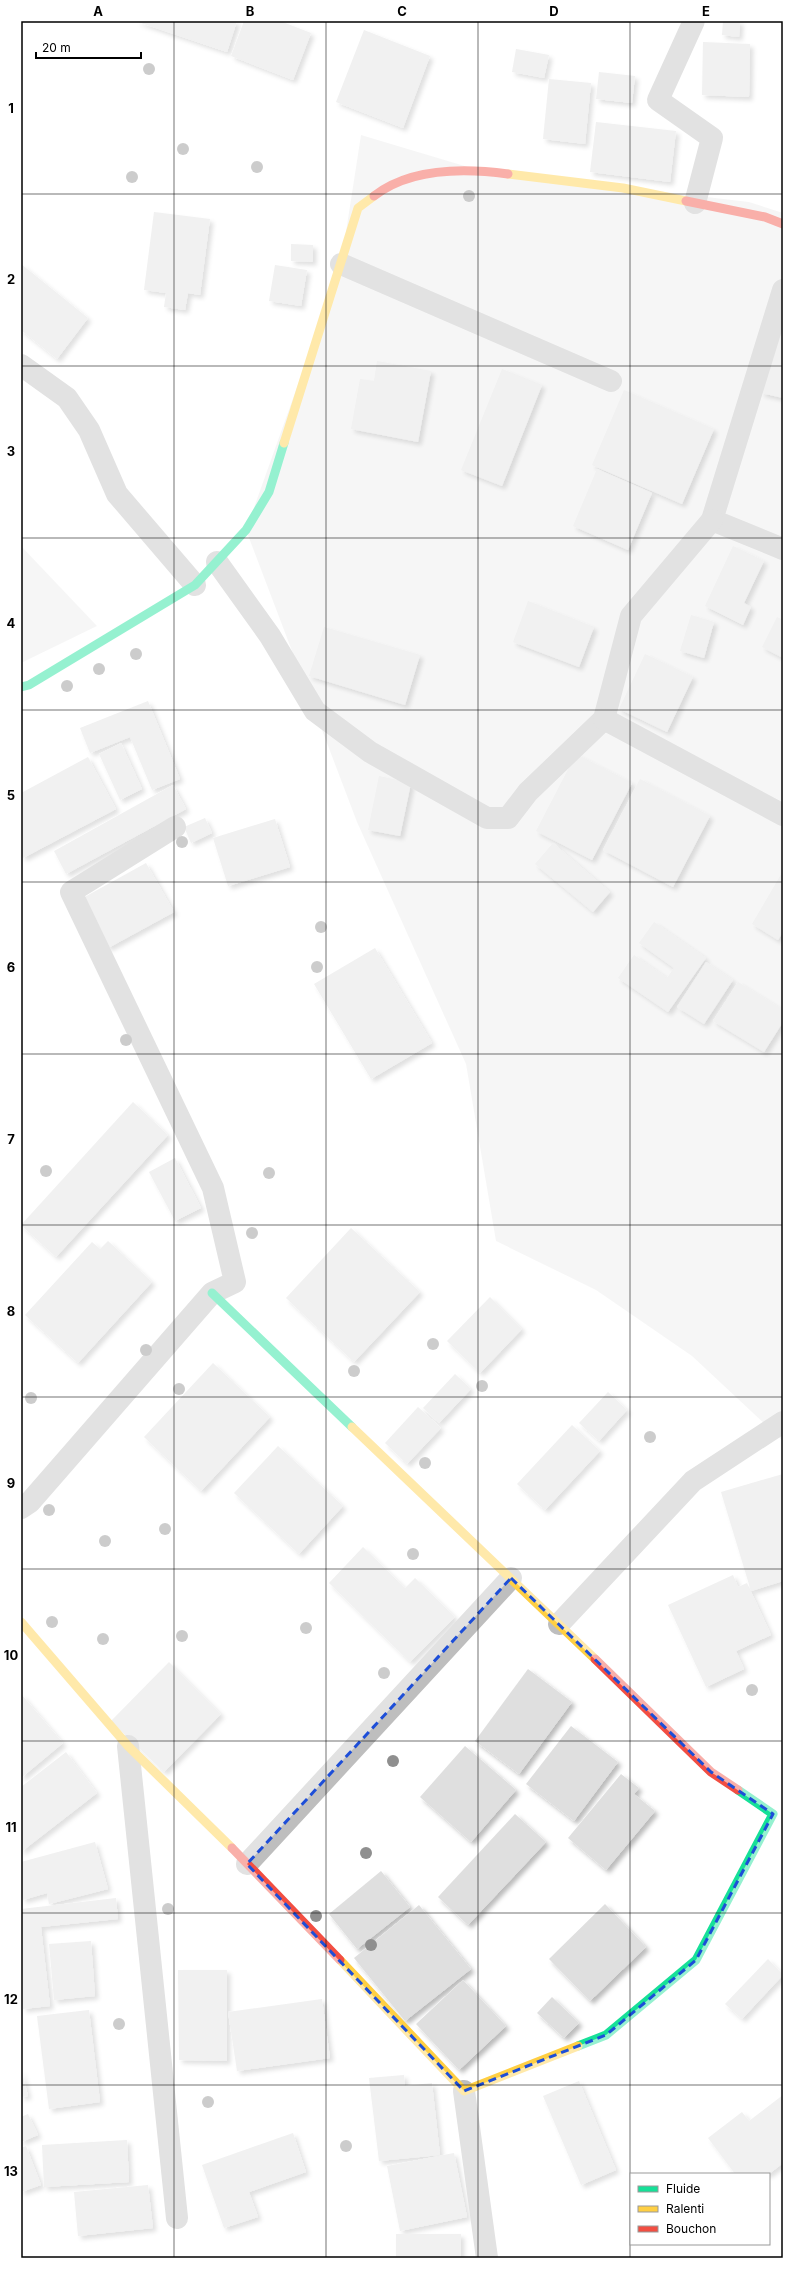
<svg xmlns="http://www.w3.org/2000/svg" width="804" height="2279" font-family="Inter,sans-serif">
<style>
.green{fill:#ececec}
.building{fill:#dfdfdf;filter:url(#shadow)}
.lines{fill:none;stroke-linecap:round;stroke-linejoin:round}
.street{stroke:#bebebe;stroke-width:22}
.fast{stroke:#16e098;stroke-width:9}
.slow{stroke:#ffcf43;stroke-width:9}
.jam{stroke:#f24e42;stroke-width:9}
.tree{fill:#8f8f8f}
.marked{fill:none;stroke:#1d4ed8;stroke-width:3;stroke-dasharray:8 5;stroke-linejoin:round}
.grid{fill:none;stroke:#000;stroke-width:1;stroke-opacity:0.55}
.neatline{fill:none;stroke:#000;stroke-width:1.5}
.grid-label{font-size:13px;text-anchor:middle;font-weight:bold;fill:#000}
</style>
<defs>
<filter id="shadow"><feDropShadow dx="3.5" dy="3.5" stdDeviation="2" flood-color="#0004"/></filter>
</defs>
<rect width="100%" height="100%" fill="#fff"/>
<g class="green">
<polygon points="361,135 478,170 749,202 783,213 783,1441 692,1356 596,1290 496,1241 466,1064 357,822 246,530 341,264"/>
<polygon points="21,546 97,626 21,663"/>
</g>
<g class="building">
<polygon points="135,21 237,21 227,52"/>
<polygon points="244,21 280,21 311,33 293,80 231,56"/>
<polygon points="723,21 740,21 739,37 722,35"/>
<polygon points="364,30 430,56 403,128 336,102"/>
<polygon points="703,42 750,44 749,97 702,95"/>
<polygon points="516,49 549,55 544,78 512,72"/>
<polygon points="599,72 635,76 632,103 596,99"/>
<polygon points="549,79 591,83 585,144 543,139"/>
<polygon points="596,122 676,131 670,182 590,172"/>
<polygon points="154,212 210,219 200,295 188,293 185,310 164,307 166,293 144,290"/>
<polygon points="291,244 313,245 313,262 291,261"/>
<polygon points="21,264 88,318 57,359 21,330"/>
<polygon points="275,265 307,270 301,306 269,301"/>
<polygon points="783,310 783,398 761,393"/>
<polygon points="377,361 431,371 418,442 351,429 360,379 374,381"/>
<polygon points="502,369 542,385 502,486 461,470"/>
<polygon points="624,390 714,429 682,504 592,465"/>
<polygon points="597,469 652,493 628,550 573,526"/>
<polygon points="733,546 764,561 744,603 751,607 743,625 705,606"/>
<polygon points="528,601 594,627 579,667 513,642"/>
<polygon points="691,615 714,622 704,658 680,651"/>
<polygon points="777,617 783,620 783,658 762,647"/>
<polygon points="324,627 420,655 405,705 309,676"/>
<polygon points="645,654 693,677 667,732 619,709"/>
<polygon points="148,701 180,779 152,790 130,737 90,753 80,728"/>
<polygon points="121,743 142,789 120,800 99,754"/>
<polygon points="576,754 632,783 592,860 536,831"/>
<polygon points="88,757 116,809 23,858 21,853 21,788 23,792"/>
<polygon points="379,776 411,783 400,836 368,830"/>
<polygon points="640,779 710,816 673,887 603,850"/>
<polygon points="173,785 186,809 66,874 54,851"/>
<polygon points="205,818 212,833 191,843 184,827"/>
<polygon points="275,819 290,867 228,886 213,838"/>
<polygon points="553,843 610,892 593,912 535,864"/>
<polygon points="146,863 174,912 108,948 81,899"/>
<polygon points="783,871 783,932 778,940 752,924"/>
<polygon points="654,922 706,958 668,1012 618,978 634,955 667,978 674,968 639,943"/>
<polygon points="375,948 432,1043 371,1079 314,984"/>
<polygon points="706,962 733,980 704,1024 677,1007"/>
<polygon points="738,982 783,1010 783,1022 764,1052 713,1021"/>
<polygon points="133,1102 168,1135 56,1257 21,1225"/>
<polygon points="175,1158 201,1208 175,1221 149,1172"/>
<polygon points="351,1228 420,1292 354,1362 286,1298"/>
<polygon points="108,1241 152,1282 78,1363 25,1315 92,1242 100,1249"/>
<polygon points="490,1297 522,1329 480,1373 447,1341"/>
<polygon points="213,1363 270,1417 201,1491 144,1437"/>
<polygon points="455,1374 471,1389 439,1423 423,1408"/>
<polygon points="608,1392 627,1410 599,1441 579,1423"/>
<polygon points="418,1407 441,1428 407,1464 385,1443"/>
<polygon points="572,1425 600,1451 545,1510 517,1484"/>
<polygon points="278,1446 343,1506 299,1554 234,1493"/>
<polygon points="783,1474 783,1581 751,1591 721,1492"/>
<polygon points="363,1547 405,1588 415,1578 455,1617 410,1662 329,1583"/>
<polygon points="733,1575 738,1587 747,1583 771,1635 736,1651 744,1669 706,1687 668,1605"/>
<polygon points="169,1662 221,1714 164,1772 111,1721"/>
<polygon points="528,1669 572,1702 519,1774 475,1741"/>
<polygon points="21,1694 63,1743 21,1778"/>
<polygon points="571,1726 618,1762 574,1821 526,1784"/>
<polygon points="465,1746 516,1790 471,1842 420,1797"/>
<polygon points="66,1752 97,1793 21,1852 21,1787"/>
<polygon points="621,1774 639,1788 634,1794 655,1811 606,1870 568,1838"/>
<polygon points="515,1814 546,1842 468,1925 438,1897"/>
<polygon points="95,1842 108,1889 49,1904 47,1893 23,1900 21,1893 21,1862"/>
<polygon points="381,1871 410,1907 357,1949 329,1914"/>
<polygon points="116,1898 118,1919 41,1927 50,2006 23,2009 21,1991 21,1909"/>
<polygon points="605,1904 646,1947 590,2001 549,1959"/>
<polygon points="419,1905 471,1969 405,2021 354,1958"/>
<polygon points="91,1941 95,1996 54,2000 49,1944"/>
<polygon points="768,1959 783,1975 742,2019 725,2004"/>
<polygon points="178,1970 227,1970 227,2061 179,2060"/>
<polygon points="463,1980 506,2026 459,2070 416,2024"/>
<polygon points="552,1997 579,2023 564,2038 537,2013"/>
<polygon points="322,1999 330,2058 237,2071 228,2012"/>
<polygon points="89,2010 100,2102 49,2109 37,2016"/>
<polygon points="21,2069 28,2096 21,2097"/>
<polygon points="404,2075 405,2086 432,2083 440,2155 379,2161 369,2078"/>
<polygon points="579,2081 616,2170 581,2185 543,2096"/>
<polygon points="783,2095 783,2163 769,2174 735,2174 708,2138 742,2112 749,2121"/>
<polygon points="28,2114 38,2135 21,2142 21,2117"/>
<polygon points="293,2133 306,2172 249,2192 258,2217 224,2228 202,2165"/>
<polygon points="127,2140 129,2182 44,2187 42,2145"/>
<polygon points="26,2146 41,2185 21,2192 21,2148"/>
<polygon points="454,2153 467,2217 400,2231 387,2166"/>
<polygon points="148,2185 153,2228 78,2236 74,2192"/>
<rect x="396" y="2234" width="65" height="24"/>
</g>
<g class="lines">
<g class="street">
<polyline points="694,21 658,100 712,138 695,203"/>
<polyline points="341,264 611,381"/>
<polyline points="783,290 712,520 783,549"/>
<polyline points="21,365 67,398 89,430 117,494 195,585"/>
<polyline points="217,562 270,636 315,711 370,752 487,818 508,818 528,792 604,719 631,616 712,520"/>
<polyline points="604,719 783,815"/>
<polyline points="21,1508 30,1502 212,1293 235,1282 213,1188 71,892 175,827"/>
<polyline points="559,1624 693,1481 783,1422"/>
<polyline points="128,1746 177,2218"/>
<polyline points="247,1864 511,1578"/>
<polyline points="464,2091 487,2258"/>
</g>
<g class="fast">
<polyline points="21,687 29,685 195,585 246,530 269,492 284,443"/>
<polyline points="212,1293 352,1427"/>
<polyline points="578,2046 606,2035 696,1960 773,1814 738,1790"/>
</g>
<g class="slow">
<polyline points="508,174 623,188 686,201"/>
<polyline points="284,443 358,208 374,196"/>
<polyline points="352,1427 595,1659"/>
<polyline points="21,1622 128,1746 232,1848"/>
<polyline points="340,1960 464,2091 578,2046"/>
</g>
<g class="jam">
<path d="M 374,196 C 410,168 464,168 508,174"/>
<polyline points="686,201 765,217 783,224"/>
<polyline points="595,1659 711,1772 738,1790"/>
<polyline points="232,1848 340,1960"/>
</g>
</g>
<g class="tree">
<circle cx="149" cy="69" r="6"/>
<circle cx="183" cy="149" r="6"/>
<circle cx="257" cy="167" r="6"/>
<circle cx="132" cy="177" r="6"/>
<circle cx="469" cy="196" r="6"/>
<circle cx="136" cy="654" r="6"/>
<circle cx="99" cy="669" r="6"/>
<circle cx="67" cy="686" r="6"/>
<circle cx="182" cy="842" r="6"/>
<circle cx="321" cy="927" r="6"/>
<circle cx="317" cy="967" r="6"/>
<circle cx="126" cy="1040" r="6"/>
<circle cx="46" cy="1171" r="6"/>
<circle cx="269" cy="1173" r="6"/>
<circle cx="252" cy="1233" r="6"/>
<circle cx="433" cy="1344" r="6"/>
<circle cx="146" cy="1350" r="6"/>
<circle cx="354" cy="1371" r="6"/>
<circle cx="482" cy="1386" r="6"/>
<circle cx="179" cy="1389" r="6"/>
<circle cx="31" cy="1398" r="6"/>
<circle cx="650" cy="1437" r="6"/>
<circle cx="425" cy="1463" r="6"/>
<circle cx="49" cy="1510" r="6"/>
<circle cx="165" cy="1529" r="6"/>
<circle cx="105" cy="1541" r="6"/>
<circle cx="413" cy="1554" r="6"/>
<circle cx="52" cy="1622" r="6"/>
<circle cx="306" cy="1628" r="6"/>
<circle cx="182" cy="1636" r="6"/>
<circle cx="103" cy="1639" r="6"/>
<circle cx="384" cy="1673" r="6"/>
<circle cx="752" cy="1690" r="6"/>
<circle cx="393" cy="1761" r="6"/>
<circle cx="366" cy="1853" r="6"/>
<circle cx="168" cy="1909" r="6"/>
<circle cx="316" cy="1916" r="6"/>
<circle cx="371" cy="1945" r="6"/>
<circle cx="119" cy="2024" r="6"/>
<circle cx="208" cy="2102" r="6"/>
<circle cx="346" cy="2146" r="6"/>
</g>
<path d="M0 0H804V2279H0ZM 511,1578 L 711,1772 L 773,1814 L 696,1960 L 606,2035 L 464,2091 L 247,1864 Z" fill="#fff" fill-opacity=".55" fill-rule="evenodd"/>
<path class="marked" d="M 511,1578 L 711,1772 L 773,1814 L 696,1960 L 606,2035 L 464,2091 L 247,1864 Z"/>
<path class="grid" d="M 174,21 L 174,2258M 326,21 L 326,2258M 478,21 L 478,2258M 630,21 L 630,2258M 21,194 L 783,194M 21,366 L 783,366M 21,538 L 783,538M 21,710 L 783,710M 21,882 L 783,882M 21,1054 L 783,1054M 21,1225 L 783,1225M 21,1397 L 783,1397M 21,1569 L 783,1569M 21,1741 L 783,1741M 21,1913 L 783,1913M 21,2085 L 783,2085"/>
<rect width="804" height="2279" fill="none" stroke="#ffffff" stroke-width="44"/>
<rect x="630" y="2173" width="140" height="72" fill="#ffffff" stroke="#999999"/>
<rect x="638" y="2186" width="20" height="6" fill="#16e098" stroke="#999999"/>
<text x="666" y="2193" font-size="12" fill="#000000">Fluide</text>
<rect x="638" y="2206" width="20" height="6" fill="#ffcf43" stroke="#999999"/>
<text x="666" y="2213" font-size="12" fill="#000000">Ralenti</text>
<rect x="638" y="2226" width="20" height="6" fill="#f24e42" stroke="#999999"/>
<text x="666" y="2233" font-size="12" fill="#000000">Bouchon</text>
<path d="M36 52v6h105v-6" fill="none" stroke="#000000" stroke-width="2"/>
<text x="42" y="52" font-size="12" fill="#000000" stroke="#ffffff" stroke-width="3" paint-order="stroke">20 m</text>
<rect x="22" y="22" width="760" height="2235" class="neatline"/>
<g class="grid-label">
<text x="98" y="16">A</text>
<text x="250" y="16">B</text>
<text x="402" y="16">C</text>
<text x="554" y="16">D</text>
<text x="706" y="16">E</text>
<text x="11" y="113">1</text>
<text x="11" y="284">2</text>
<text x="11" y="456">3</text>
<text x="11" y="628">4</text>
<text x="11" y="800">5</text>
<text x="11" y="972">6</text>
<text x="11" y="1144">7</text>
<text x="11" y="1316">8</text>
<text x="11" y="1488">9</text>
<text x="11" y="1660">10</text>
<text x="11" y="1832">11</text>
<text x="11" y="2004">12</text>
<text x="11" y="2176">13</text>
</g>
</svg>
